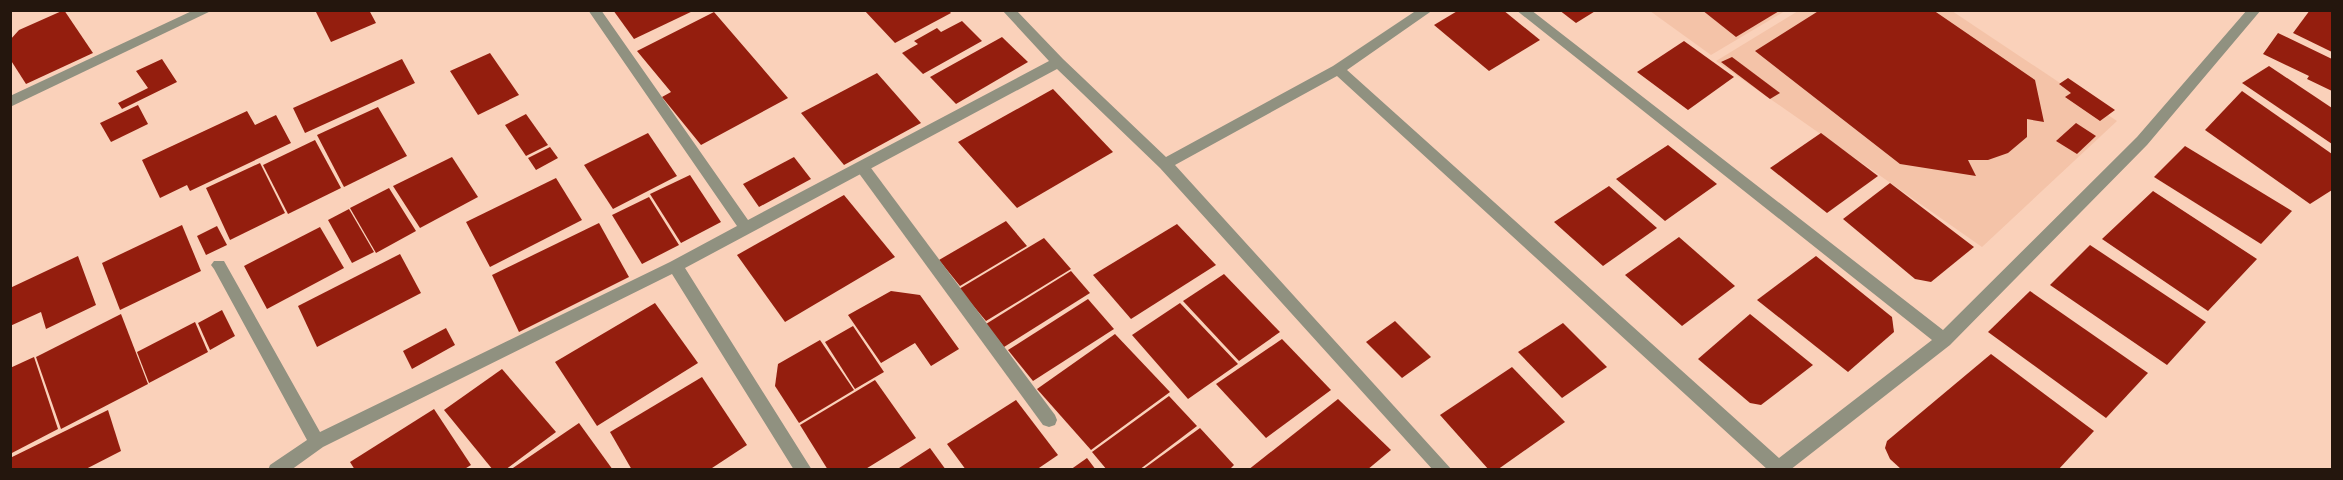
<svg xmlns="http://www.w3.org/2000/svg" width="2343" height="480" font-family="Ubuntu,sans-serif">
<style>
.built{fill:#f4c3a8}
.building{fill:#941e0e}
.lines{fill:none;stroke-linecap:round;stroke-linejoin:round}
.lane{fill:#909180;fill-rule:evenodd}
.street{fill:#909180;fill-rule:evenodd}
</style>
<rect width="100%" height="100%" fill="#fad1ba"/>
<g class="built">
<polygon points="1650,11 1785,11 1711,55"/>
<polygon points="1798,11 1952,11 2117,121 1982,247 1716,61"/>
</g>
<g class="building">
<polygon points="64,10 93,53 26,84 10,59 10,40 19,30"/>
<polygon points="315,10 369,10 376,23 331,42"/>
<polygon points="613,10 695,10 634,39"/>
<polygon points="864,10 948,10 951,13 895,43"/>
<polygon points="1459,10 1503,10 1540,40 1489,71 1434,25"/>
<polygon points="1559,10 1597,10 1576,23"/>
<polygon points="1702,10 1781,10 1736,37"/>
<polygon points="1820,10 1933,10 2035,80 2044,122 2027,119 2027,137 2008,153 1988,160 1968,160 1976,176 1900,164 1755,51"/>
<polygon points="2310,10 2332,10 2332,52 2293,33"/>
<polygon points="714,12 788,98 701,145 662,97 671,92 637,51"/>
<polygon points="962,21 982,41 923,74 902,53 918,44 914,41 937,28 941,32"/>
<polygon points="2278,33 2332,59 2332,91 2307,79 2309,76 2263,54"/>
<polygon points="1002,37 1028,62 956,104 930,77"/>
<polygon points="1684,41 1734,77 1688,110 1637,72"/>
<polygon points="490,53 519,95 478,115 450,71"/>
<polygon points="1732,57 1780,93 1770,99 1721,62"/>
<polygon points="162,59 177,82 122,109 118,103 148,88 136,71"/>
<polygon points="402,59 415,83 305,133 293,108"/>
<polygon points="2269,66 2332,108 2332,144 2242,83"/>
<polygon points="877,73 921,123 844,165 801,113"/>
<polygon points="2068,78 2115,110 2100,121 2065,97 2071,93 2059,84"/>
<polygon points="1053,89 1113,152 1017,208 958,142"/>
<polygon points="2242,91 2332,154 2332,190 2310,204 2205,130"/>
<polygon points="138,105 148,124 111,142 100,123"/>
<polygon points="378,107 407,156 344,187 317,135"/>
<polygon points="247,111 255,125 276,115 291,143 190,191 187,185 160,198 142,160"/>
<polygon points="526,114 548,145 526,156 505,125"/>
<polygon points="2076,123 2096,136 2077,154 2056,141"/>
<polygon points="648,133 677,176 613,209 584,165"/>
<polygon points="1821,133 1878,176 1827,213 1770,168"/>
<polygon points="315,140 341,188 288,214 263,165"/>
<polygon points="1668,145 1717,184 1665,221 1616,179"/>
<polygon points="2185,146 2292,211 2261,244 2154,177"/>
<polygon points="550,147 558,158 536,170 528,158"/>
<polygon points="452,157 478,197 420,228 393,186"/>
<polygon points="794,157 811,179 759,207 743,184"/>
<polygon points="260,163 285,213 230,240 206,188"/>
<polygon points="690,175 721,222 681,243 650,194"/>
<polygon points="556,178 582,220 490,267 466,222"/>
<polygon points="1890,183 1974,247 1931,282 1915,279 1843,219"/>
<polygon points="1609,186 1657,228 1603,266 1554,222"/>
<polygon points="389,188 416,231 376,253 350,208"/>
<polygon points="2153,191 2257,259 2208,311 2102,239"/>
<polygon points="844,195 895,257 785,322 737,255"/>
<polygon points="649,197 679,245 642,264 612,215"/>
<polygon points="349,209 374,252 352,263 328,220"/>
<polygon points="1006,221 1027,246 960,286 939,260"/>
<polygon points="599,223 629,277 519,332 492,275"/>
<polygon points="1177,224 1216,265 1131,319 1093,275"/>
<polygon points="182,225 201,271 120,310 102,263"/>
<polygon points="217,226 227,245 206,255 197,236"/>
<polygon points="320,227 344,268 267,309 244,266"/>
<polygon points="1679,237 1735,286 1682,326 1625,275"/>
<polygon points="1044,238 1071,269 986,321 959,289"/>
<polygon points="2090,245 2206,322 2167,365 2050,285"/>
<polygon points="400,254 421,293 317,347 298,306"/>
<polygon points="78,256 96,305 46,329 41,312 10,326 10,288"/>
<polygon points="1816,256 1892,317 1894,332 1848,372 1757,300"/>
<polygon points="1071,271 1090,293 1004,347 986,324"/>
<polygon points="1224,274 1280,332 1239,361 1183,301"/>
<polygon points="891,291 920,295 959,349 931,366 915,343 881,363 848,315"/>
<polygon points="2030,291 2148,373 2106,418 1988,332"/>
<polygon points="1088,299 1114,329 1033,381 1008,350"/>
<polygon points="655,303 698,363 597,426 555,362"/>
<polygon points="1180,303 1238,364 1188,399 1132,335"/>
<polygon points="222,310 235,336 210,350 198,323"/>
<polygon points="121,314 148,384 61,429 36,357"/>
<polygon points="1750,314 1813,365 1761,405 1750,403 1698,359"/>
<polygon points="1395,321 1431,357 1402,378 1366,342"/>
<polygon points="195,322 208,352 149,383 137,352"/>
<polygon points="1563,323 1607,367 1562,398 1518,352"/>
<polygon points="853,326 884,372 855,389 825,342"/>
<polygon points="446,328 455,345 412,369 403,351"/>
<polygon points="1115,334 1170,392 1091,450 1037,389"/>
<polygon points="1282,339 1331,390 1266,438 1216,384"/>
<polygon points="820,340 854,390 799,423 775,386 778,364"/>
<polygon points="1991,354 2094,431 2058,470 1902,470 1890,459 1885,448 1887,441"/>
<polygon points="34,357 58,429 10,454 10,368"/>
<polygon points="1512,367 1565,422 1497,470 1489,470 1440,415"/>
<polygon points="502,369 556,432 505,470 493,470 444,410"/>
<polygon points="702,377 747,445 709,470 632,470 610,432"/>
<polygon points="875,380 916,438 864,470 828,470 800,425"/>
<polygon points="1169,396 1197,426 1139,470 1107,470 1092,452"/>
<polygon points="1338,399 1391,450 1367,470 1248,470"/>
<polygon points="1016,400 1058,455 1036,470 966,470 947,444"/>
<polygon points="434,409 471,465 463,470 355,470 350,462"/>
<polygon points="108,410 121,451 84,470 10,470 10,458"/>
<polygon points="579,423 613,470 510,470"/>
<polygon points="1200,428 1234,465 1229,470 1142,470"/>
<polygon points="930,448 946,470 896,470"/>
<polygon points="1087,458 1096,470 1070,470"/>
</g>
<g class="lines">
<polygon class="lane" points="863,162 868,164 1055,415 1057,420 1055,425 1049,427 1043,425 858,172 856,168 858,164"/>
<g class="street">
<polygon points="194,10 213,10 10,107 10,96"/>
<polygon points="588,10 601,10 748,220 1049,61 1002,10 1016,10 1063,59 1166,157 1333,66 1417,10 1433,10 1347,70 1779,458 1932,340 1516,10 1531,10 1943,330 2137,137 2247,10 2261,10 2147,145 1950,345 1790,470 1768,470 1337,76 1175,165 1452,470 1433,470 1160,168 1057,69 685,268 812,470 794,470 672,274 323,447 291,470 268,470 270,465 307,440 214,269 211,265 214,261 224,261 320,432 670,262 737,226"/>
</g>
</g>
<rect width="2343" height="480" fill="none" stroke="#24160d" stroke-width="24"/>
</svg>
